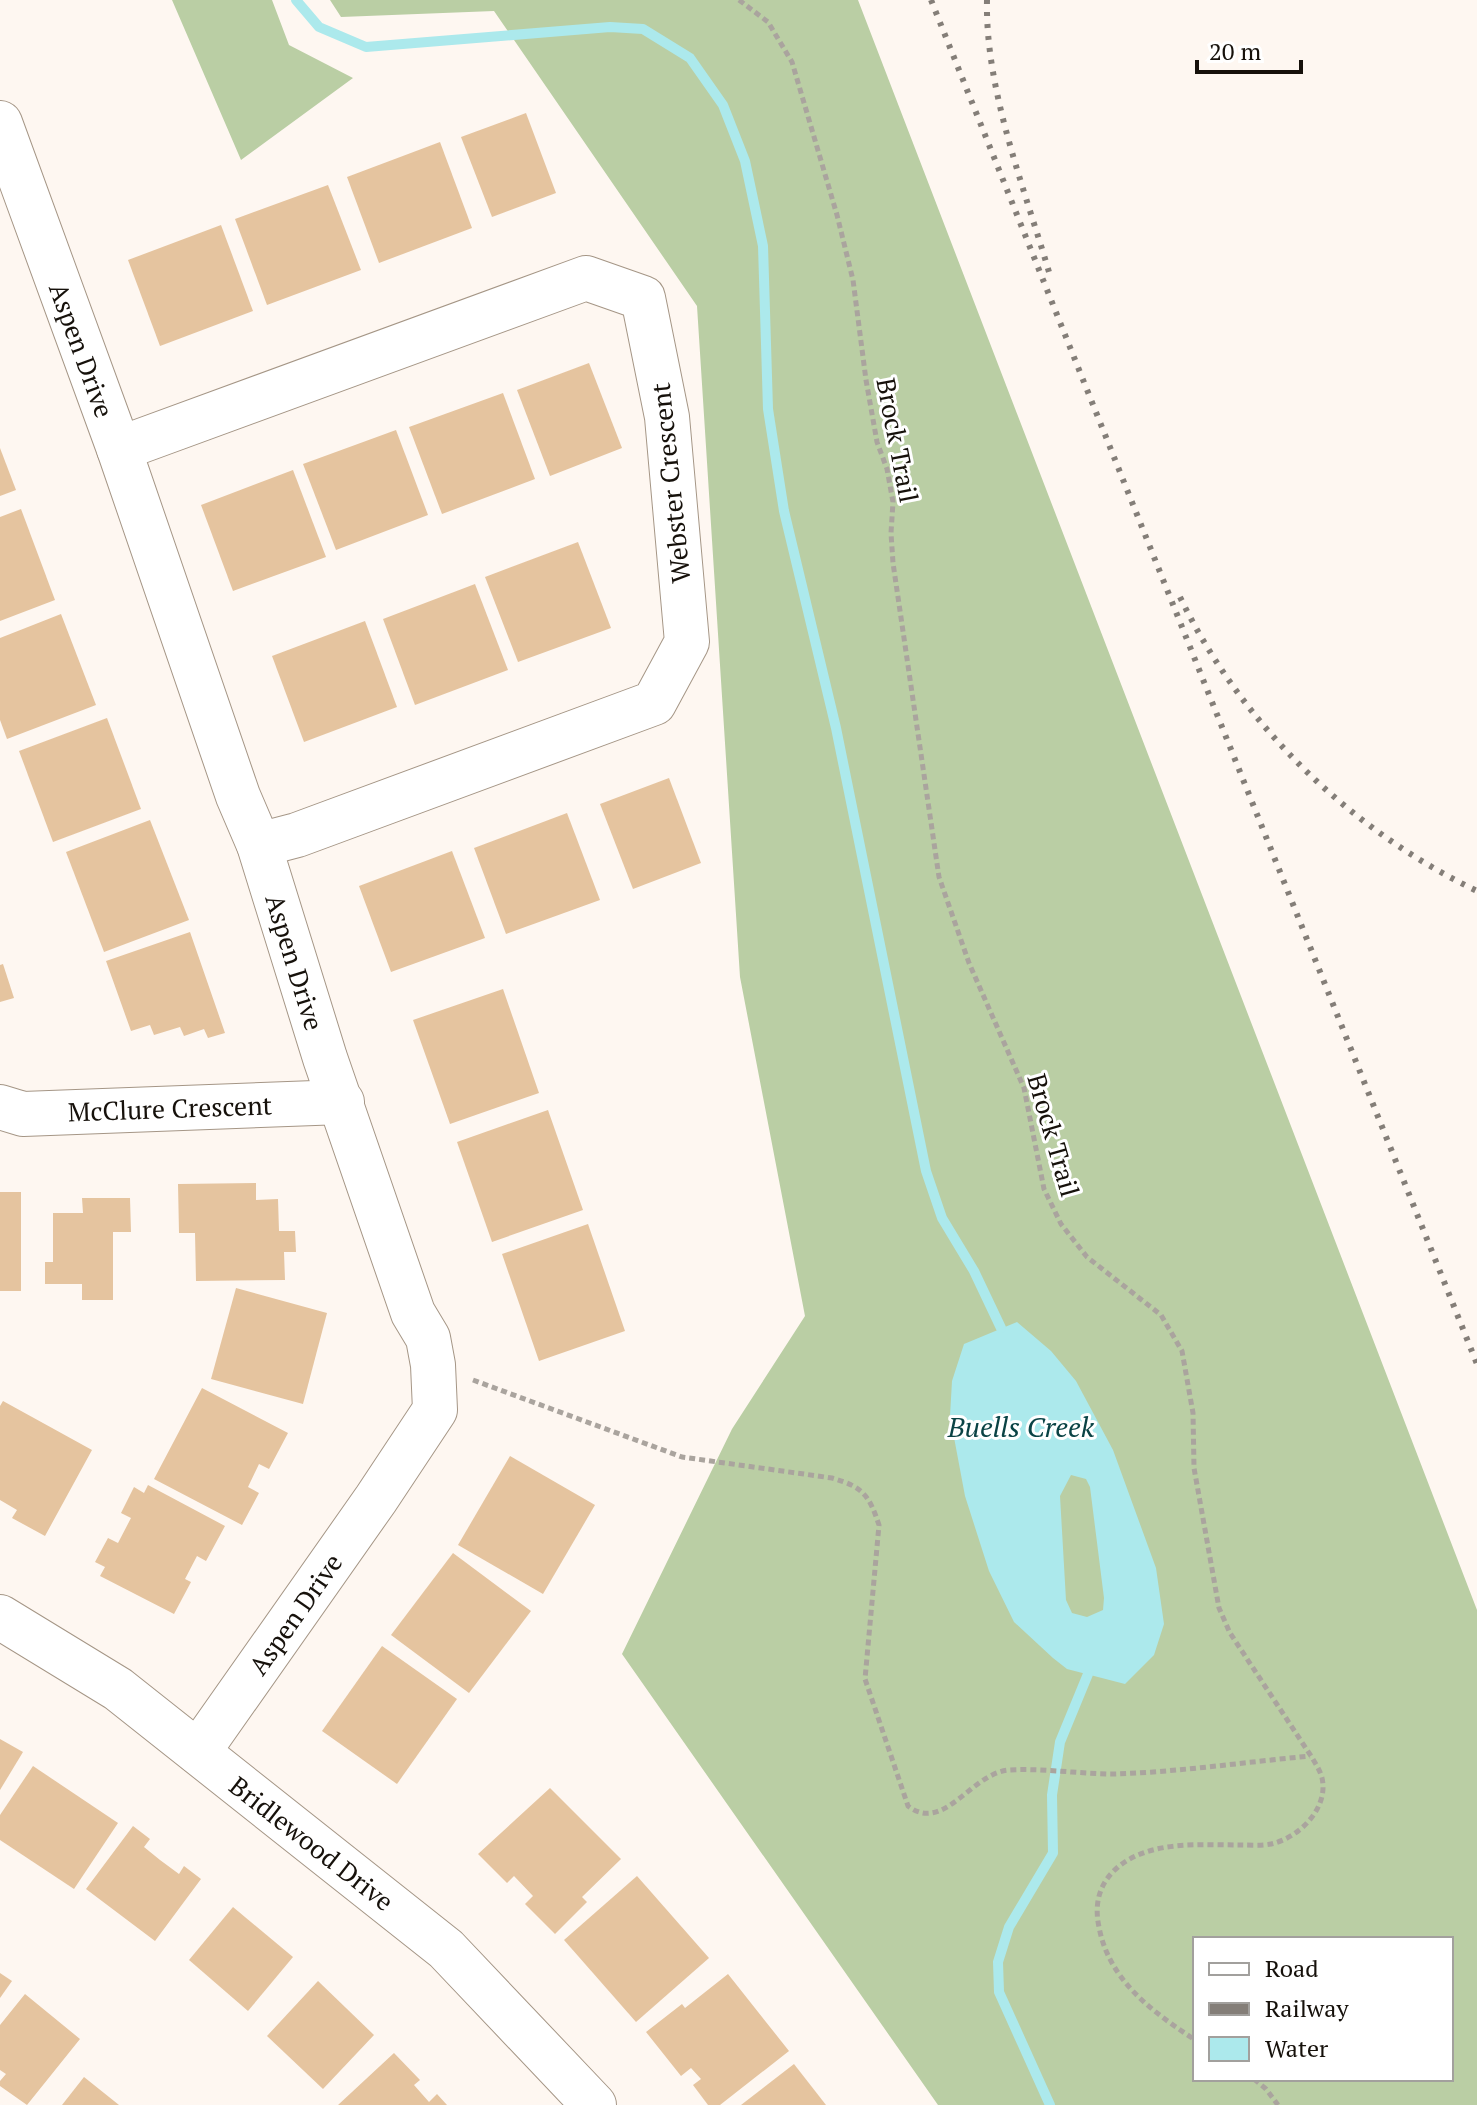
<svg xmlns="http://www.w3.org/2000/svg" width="1477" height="2105" font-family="'PT Serif',serif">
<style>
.forest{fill:#bacea4;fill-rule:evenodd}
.water{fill:#ace9ec;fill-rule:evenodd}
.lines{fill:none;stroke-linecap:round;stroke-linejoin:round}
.stream{stroke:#ace9ec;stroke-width:10}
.building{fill:#e5c49f}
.minor-casing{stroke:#a59686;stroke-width:46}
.path{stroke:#aaa49e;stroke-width:5;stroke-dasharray:6 4;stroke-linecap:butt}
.minor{stroke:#fff;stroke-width:44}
.rail{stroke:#847e78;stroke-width:6;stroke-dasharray:4 8;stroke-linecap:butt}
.labels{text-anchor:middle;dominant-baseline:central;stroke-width:6;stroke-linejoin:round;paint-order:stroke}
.street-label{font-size:26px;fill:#16110b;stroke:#fff}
.water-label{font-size:28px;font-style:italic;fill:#0a4345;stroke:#fff}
</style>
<rect width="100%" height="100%" fill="#fef7f1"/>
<g class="forest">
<polygon points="172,0 272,0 289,45 353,78 241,160"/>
<path d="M 330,0 L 858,0 L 1477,1610 L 1477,2105 L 938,2105 L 622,1654 L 732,1429 L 805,1316 L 740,977 L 697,306 L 494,11 L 341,17 ZM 1195,1939 L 1451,1939 L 1451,2079 L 1195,2079 Z"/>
</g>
<path class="water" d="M 1017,1322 L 1051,1351 L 1076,1381 L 1113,1450 L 1156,1568 L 1164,1624 L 1154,1655 L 1125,1684 L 1067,1669 L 1053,1658 L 1014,1622 L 989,1571 L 965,1496 L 950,1416 L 952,1381 L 964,1344 ZM 1071,1475 L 1086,1479 L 1090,1487 L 1104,1598 L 1103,1610 L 1087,1617 L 1072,1613 L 1066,1600 L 1060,1496 Z"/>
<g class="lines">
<g class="stream">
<polyline points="296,0 319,27 366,47 610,27 643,29 690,58 723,105 745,161 763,246 768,409 784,511 836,728 926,1171 942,1218 974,1271 1001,1328"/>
<polyline points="1050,2105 999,1992 998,1962 1009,1927 1053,1853 1052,1795 1060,1742 1088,1674"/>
</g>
</g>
<g class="building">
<polygon points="526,113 556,193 492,217 461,137"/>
<polygon points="440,142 472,228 379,263 347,177"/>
<polygon points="328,185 361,270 267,305 235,219"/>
<polygon points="221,225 253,311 160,346 128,260"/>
<polygon points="589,363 622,448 550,476 517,390"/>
<polygon points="503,393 535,479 442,514 409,427"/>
<polygon points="396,430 428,515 336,550 303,464"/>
<polygon points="0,448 16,490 0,496"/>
<polygon points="293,470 326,557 233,591 201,505"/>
<polygon points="21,509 55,600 0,621 0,517"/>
<polygon points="578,542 611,628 518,662 485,577"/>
<polygon points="475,584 508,670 415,705 383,619"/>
<polygon points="61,614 96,705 7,739 0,720 0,638"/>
<polygon points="365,621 397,707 304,742 272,656"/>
<polygon points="107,718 141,809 53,842 19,751"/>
<polygon points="669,778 701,863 633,889 600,804"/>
<polygon points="567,813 600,900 506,934 474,848"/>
<polygon points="150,820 189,920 104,952 66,852"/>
<polygon points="452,851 485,938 391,972 359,886"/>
<polygon points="190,932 225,1033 208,1038 204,1029 184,1036 180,1027 154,1035 150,1025 131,1031 106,961"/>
<polygon points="3,964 14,998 0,1002 0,965"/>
<polygon points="503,989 539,1093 450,1124 413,1020"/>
<polygon points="548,1110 583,1210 492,1242 457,1142"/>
<polygon points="256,1183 256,1200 278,1199 279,1231 295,1231 296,1252 284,1252 285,1280 196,1281 195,1233 179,1233 178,1184"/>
<rect x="0" y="1192" width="21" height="99"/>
<polygon points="82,1198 130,1198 131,1232 113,1232 113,1300 82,1300 82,1284 45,1284 45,1262 53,1262 53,1213 83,1213"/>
<polygon points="588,1224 625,1331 539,1361 502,1254"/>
<polygon points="236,1288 327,1313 303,1404 211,1379"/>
<polygon points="202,1388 288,1433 269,1469 259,1464 248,1487 259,1493 242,1525 154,1479"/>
<polygon points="3,1401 92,1450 45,1536 12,1518 17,1510 0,1500 0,1406"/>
<polygon points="510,1456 595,1505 543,1594 458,1545"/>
<polygon points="148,1485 225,1526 206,1561 197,1556 185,1579 191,1582 174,1614 100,1576 105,1567 95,1562 108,1538 118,1543 131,1518 121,1513 134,1487 144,1493"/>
<polygon points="453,1553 531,1611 469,1693 391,1635"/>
<polygon points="382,1646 457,1699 397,1784 322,1731"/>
<polygon points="0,1739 23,1752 0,1790"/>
<polygon points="33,1766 118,1823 74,1889 0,1840 0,1815"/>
<polygon points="550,1788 621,1859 582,1897 587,1902 555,1934 525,1904 533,1896 514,1876 507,1883 478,1854"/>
<polygon points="133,1826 150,1839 144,1847 160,1860 179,1874 184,1866 201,1879 155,1941 86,1889"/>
<polygon points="637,1876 709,1958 636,2022 564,1940"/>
<polygon points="233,1907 293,1957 248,2011 189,1960"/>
<polygon points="0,1973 12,1981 0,1998"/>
<polygon points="728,1974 789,2051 720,2105 708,2105 693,2085 701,2079 691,2068 681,2076 646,2032 682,2004 685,2008"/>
<polygon points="318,1981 374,2035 323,2089 267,2036"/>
<polygon points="25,1994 80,2039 27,2105 0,2086 0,2081 6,2074 0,2070 0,2025"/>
<polygon points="394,2053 420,2080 414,2085 429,2102 437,2094 447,2105 338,2105"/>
<polygon points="794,2064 826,2105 741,2105"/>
<polygon points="84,2077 119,2105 62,2105"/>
</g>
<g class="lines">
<defs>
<g id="minor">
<polyline points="0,123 119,449 238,796 259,845 325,1058 413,1313 428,1338 433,1365 435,1410 376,1499 198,1752"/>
<polyline points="119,449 586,278 643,298 667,417 687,642 654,703 297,835 259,845"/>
<polyline points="0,1107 23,1114 342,1102"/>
<polyline points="0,1617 118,1689 446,1949 594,2105"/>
</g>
</defs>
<use href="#minor" class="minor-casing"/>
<g class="path">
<path d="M 739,0 L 768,22 L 792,62 L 837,215 L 853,280 L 866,380 L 877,442 L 887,469 L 893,502 L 891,533 L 893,563 L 939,877 L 969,963 L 1024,1088 L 1044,1189 L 1061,1224 L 1087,1257 L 1161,1315 L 1182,1351 L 1193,1413 L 1194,1468 L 1219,1608 L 1230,1633 L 1311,1756 C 1315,1763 1320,1770 1322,1778 C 1329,1808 1299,1838 1271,1844 C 1262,1846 1250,1845 1241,1845 C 1200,1845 1151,1840 1118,1867 C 1099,1883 1094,1904 1099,1927 C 1109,1981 1153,2012 1195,2040"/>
<path d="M 473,1380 L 682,1457 L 832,1478 C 863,1487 869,1495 879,1525 L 865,1679 L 908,1806 C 944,1834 971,1773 1009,1770 C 1044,1768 1079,1774 1114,1774 C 1178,1772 1246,1762 1310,1756"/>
<polyline points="1254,2079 1266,2089 1278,2105"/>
</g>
<use href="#minor" class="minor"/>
<g class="rail">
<polyline points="931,0 1477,1364"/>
<path d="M 987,0 C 985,89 1024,187 1049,272"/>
<path d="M 1180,597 C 1241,724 1350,830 1477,891"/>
</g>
</g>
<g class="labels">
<g class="street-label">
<text transform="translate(82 350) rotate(70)">Aspen Drive</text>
<text transform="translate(898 440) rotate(79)">Brock Trail</text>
<text transform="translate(670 483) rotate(-96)">Webster Crescent</text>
<text transform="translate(295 962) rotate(73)">Aspen Drive</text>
<text transform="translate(170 1108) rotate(-2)">McClure Crescent</text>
<text transform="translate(1054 1135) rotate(74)">Brock Trail</text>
<text transform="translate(295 1614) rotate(-55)">Aspen Drive</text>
<text transform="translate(312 1843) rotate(38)">Bridlewood Drive</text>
</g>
<g class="water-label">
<text x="1021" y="1426">Buells Creek</text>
</g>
</g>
<rect x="1193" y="1937" width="260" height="144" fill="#ffffff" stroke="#a2a09d" stroke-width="2"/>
<rect x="1209" y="1963" width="40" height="12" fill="#ffffff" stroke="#a2a09d" stroke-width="2"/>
<text x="1265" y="1977" font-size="24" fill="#16110b">Road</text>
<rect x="1209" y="2003" width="40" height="12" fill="#847e78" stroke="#a2a09d" stroke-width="2"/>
<text x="1265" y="2017" font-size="24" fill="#16110b">Railway</text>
<rect x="1209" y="2037" width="40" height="24" fill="#ace9ec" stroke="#a2a09d" stroke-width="2"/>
<text x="1265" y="2057" font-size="24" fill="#16110b">Water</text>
<path d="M1197 60v12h104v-12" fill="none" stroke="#16110b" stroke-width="4"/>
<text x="1209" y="60" font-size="24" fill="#16110b" stroke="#ffffff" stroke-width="6" paint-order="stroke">20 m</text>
</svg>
